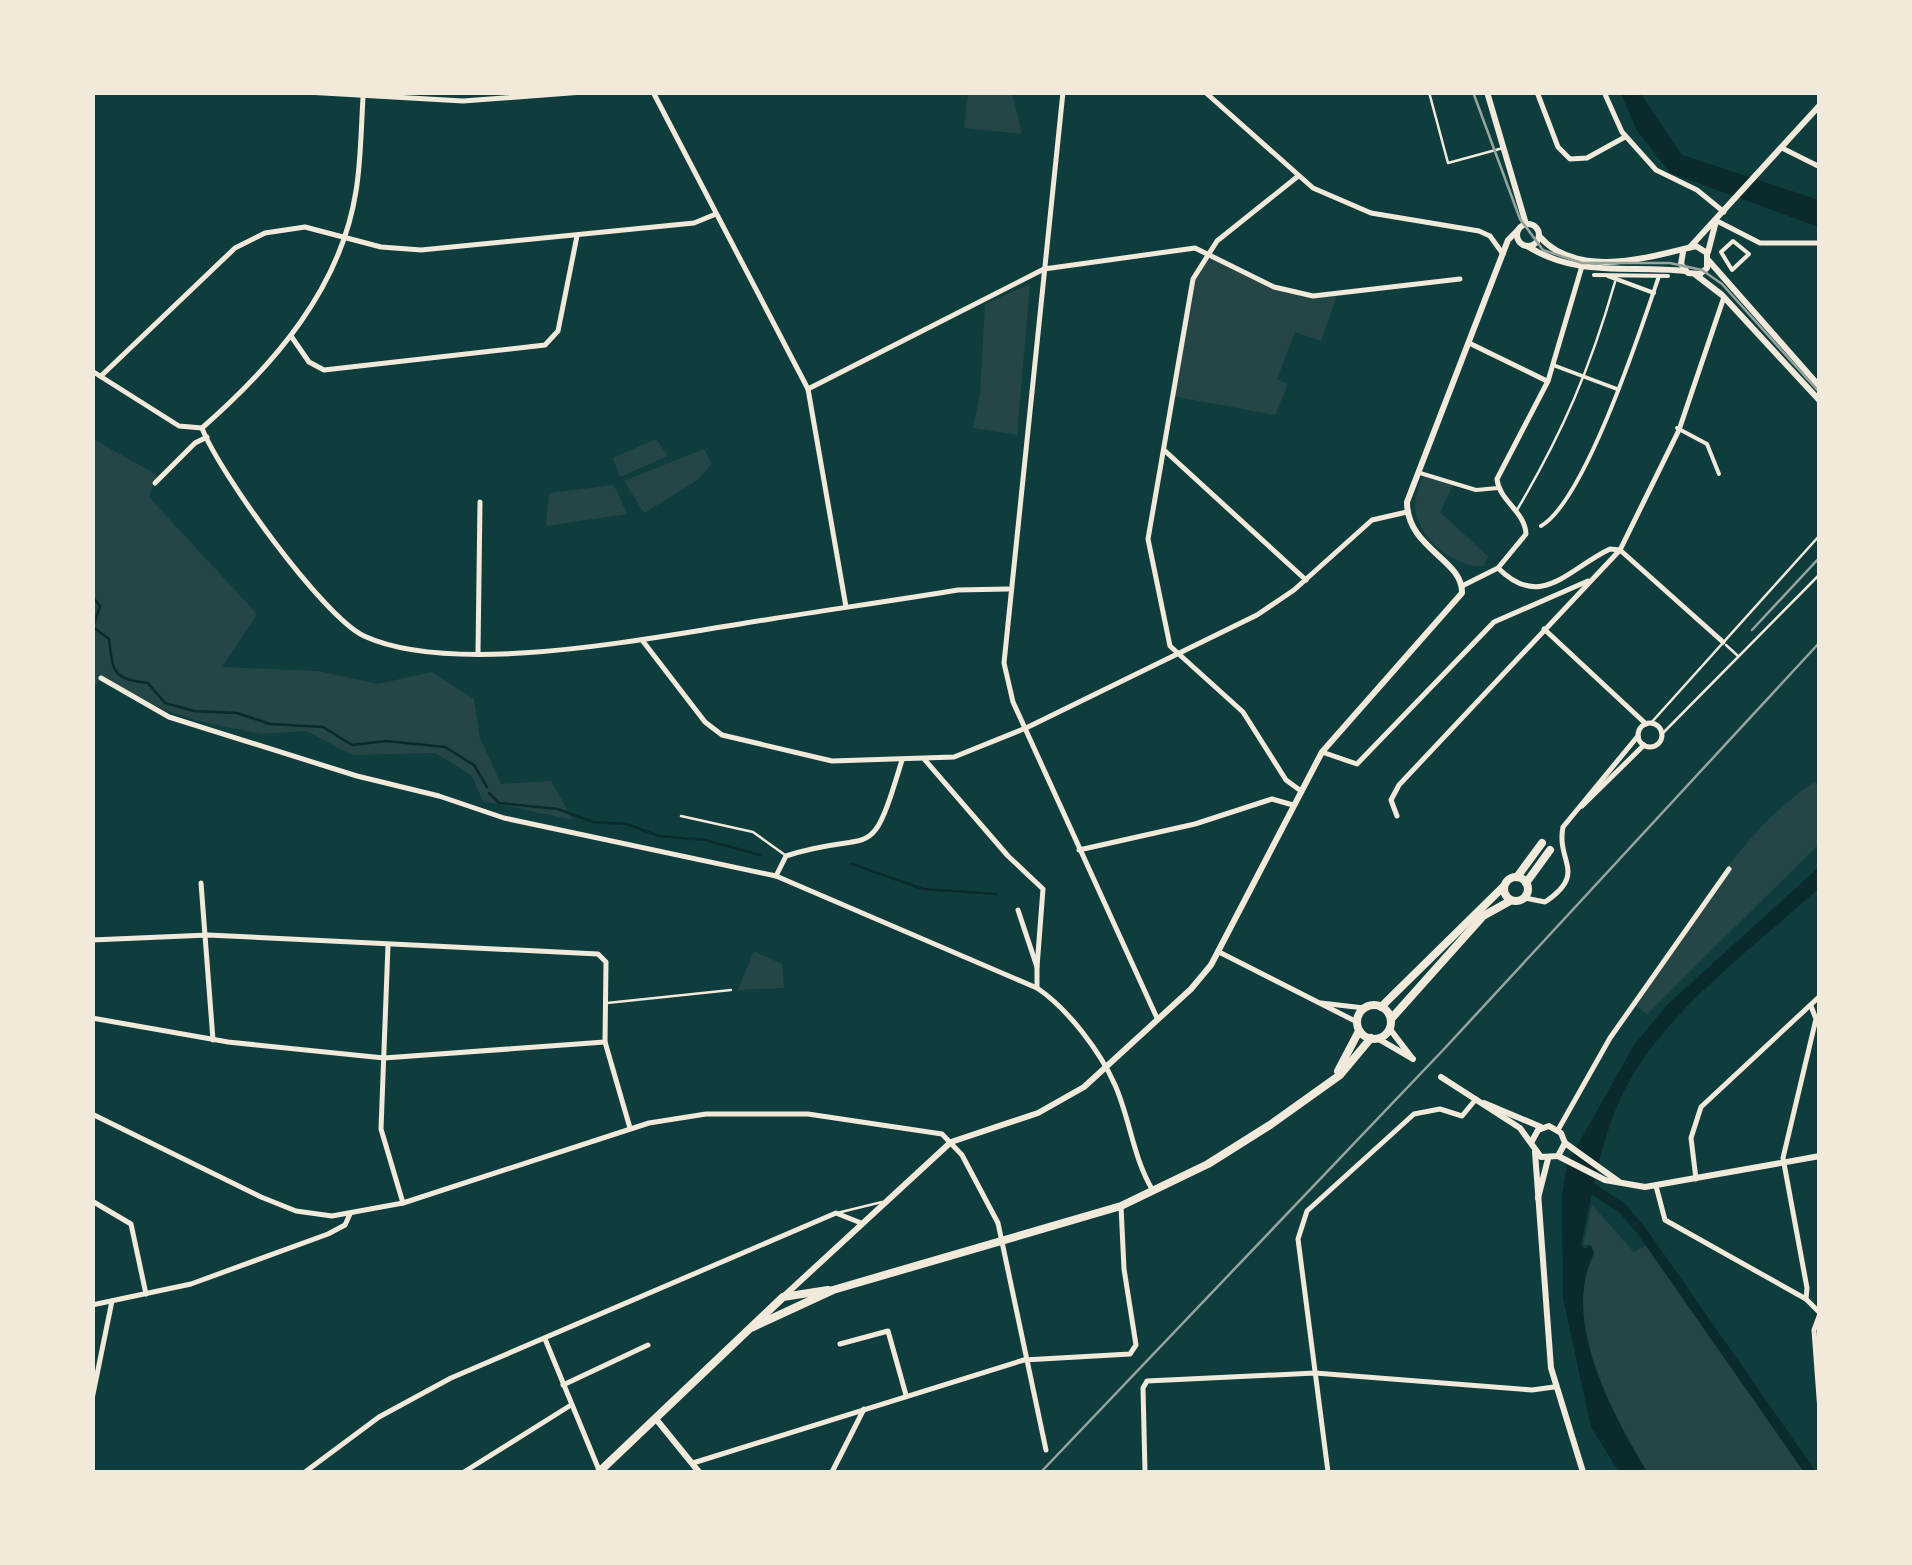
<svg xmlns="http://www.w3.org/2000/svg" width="1912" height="1565" font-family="'Noto Serif',serif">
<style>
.green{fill:#244646}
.water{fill:#0a2a2b}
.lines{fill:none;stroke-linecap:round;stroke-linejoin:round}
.stream{stroke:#0a2a2b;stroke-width:2.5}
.canal{stroke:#0a2a2b;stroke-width:10}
.service{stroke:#f1e9da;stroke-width:2.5}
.pedestrian{stroke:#f1e9da;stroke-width:4}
.minor{stroke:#f1e9da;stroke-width:5}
.tertiary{stroke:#f1e9da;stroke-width:6}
.secondary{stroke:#f1e9da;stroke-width:6}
.primary{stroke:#f1e9da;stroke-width:8}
.rail{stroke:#97a49c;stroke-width:2.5}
</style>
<rect width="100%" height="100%" fill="#0f3d3e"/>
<g class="green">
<polygon points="960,93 1012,93 1022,134 964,128 968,95"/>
<path d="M 1206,253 C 1250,275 1288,298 1338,293 L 1321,341 L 1295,332 L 1277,379 L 1288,384 L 1275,415 L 1172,396 L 1193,279 Z"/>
<polygon points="1030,284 1017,435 973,428 980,394 985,304"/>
<polygon points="93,439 157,475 149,497 257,614 222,667 318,671 378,684 432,672 474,699 480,738 501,784 551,781 573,820 483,801 471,775 435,753 352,755 306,731 261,734 202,722 162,709 102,678 93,687"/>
<polygon points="656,439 668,456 620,477 613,458"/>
<polygon points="704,449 712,464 696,481 644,513 624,481"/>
<path d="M 1424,474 L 1453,485 L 1440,512 L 1493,561 L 1488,557 L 1484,566 C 1458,569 1421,541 1416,514 C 1413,500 1419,487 1424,474 Z"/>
<polygon points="614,485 627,514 546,526 549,493"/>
<path d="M 1813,783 L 1819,784 L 1819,844 L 1647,1014 L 1634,1004 C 1686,930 1736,834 1813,783 Z"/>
<polygon points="754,951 782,964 784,988 738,990"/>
<path d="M 1592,1205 L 1634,1252 L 1653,1242 L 1808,1472 L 1647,1472 C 1614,1416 1560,1318 1594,1255 L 1591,1245 L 1583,1245 Z"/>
</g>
<g class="water">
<polygon points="1621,93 1640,93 1682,155 1819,200 1819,227 1670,173 1636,129"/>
<path d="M 1819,867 L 1819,888 C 1753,949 1666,1009 1624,1091 C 1601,1137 1592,1195 1581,1245 L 1584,1249 L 1591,1246 L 1594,1253 C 1560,1321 1612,1413 1647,1472 L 1619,1472 L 1591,1427 L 1563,1298 L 1562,1196 L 1567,1164 L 1634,1045 L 1668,1004 Z"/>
</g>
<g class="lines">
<g class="stream">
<path d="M 92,596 L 100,606 L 93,627 L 109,639 C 113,672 112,679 148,683 L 165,703 L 194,711 L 237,713 L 270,724 L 323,727 L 352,745 L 386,741 L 445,747 L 474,765 L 487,787"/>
<polyline points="489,793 499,803 558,809 593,822 627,824 659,836 705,840 760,855"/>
<polyline points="852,864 923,889 996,894"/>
</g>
<polyline class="canal" points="1587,1185 1622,1208 1641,1230 1810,1472"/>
<g class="service">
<polyline points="1429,92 1448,163 1503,148"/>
<path d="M 1517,510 C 1563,432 1590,369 1615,282"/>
<polyline points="1726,645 1738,656"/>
<polyline points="1650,724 1820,535"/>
<polyline points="1662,734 1820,574"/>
<polyline points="681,816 753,832 785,855"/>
<polyline points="607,1003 731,990"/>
<polyline points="837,1213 882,1202"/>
</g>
<g class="pedestrian">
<polygon points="1733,241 1749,254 1732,270 1721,252"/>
<polyline points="1594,275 1668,276"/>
<polyline points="1608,276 1654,293"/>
<polyline points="1553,365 1617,389"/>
<polyline points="1677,428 1707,444 1719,474"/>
<polyline points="1420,473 1476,490 1498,488"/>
<path d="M 1541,526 C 1585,501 1641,329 1659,276"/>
</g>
<g class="minor">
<polyline points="306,92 463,101 583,92"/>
<polyline points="653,92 808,389 846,607"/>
<polyline points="1063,92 1004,663 1013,702 1157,1018"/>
<polyline points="1205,92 1313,188 1371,213 1479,231 1490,236 1503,254"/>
<polyline points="1537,92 1558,147 1570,159 1587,158 1625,137"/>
<polyline points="1604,92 1622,132 1656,170 1697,190 1724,212"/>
<polyline points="1782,148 1820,167"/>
<polyline points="1297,177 1217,241 1193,279 1148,539 1170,646 1243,712 1286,780 1301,791"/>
<polyline points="1717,221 1760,243 1820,243"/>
<polyline points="291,336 309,362 324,370 545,345 558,331 577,236"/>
<polyline points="1469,343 1547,381"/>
<polyline points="92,371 179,426 202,428"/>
<polyline points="101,376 235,248 265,233 305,227 381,247 421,250 694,223 716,214"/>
<polyline points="808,389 1044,269 1195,248 1274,287 1313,296 1460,279"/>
<path d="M 202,428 C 218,471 323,617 364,636 C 453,677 643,639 740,624 C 812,612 885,602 958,590 L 1008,589"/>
<path d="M 202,428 C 274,365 341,288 356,191 C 361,161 361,129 363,98"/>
<polyline points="1164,450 1306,580"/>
<polyline points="155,483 195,443 207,437"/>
<path d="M 1498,568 C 1541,611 1568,569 1610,549 L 1620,550 L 1723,642"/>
<path d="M 1462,586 L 1498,568 L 1526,534 C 1525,511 1499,501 1497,479 L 1548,381 L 1582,266"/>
<polyline points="1544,629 1646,724"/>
<polyline points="642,640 705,722 722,735 832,761 954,757 1026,728 1257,615 1294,590 1372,520 1407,512"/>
<polyline points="478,652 480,502"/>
<path d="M 101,678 L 169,717 L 357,776 L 439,796 L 504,818 L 776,876 L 1037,988 C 1067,1008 1100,1051 1115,1085 C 1130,1119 1133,1157 1152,1189"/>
<circle cx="1650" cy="735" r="12"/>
<polyline points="1322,752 1357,764 1494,622 1588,581"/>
<polyline points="925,760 1008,856 1043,889 1037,967"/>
<polyline points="1582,806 1644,745"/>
<polyline points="1397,816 1391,800 1399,785 1620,550 1679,430 1724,297"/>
<polyline points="1079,850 1195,824 1272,799 1293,805"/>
<path d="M 776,876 L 786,856 C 876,827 869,870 902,760"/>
<polyline points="201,883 213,1040"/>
<path d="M 1525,898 L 1545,902 C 1588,873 1556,862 1563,827 L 1638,736"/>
<polyline points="1018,910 1037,967 1037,988"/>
<polyline points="92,940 208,935 598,954 606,962 605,1042 630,1128"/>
<polyline points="388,945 381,1129 403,1203"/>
<polyline points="1219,952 1357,1022"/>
<polyline points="1321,1003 1364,1008"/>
<polyline points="92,1018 228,1042 384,1058 605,1042"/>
<polyline points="92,1114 261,1197 296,1211 332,1216 403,1203 649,1123 706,1114 808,1114 942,1134 962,1155 998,1223 1046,1450"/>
<polyline points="1558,1130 1610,1038 1729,869"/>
<polyline points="1696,1179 1691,1138 1701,1107 1820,996"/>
<polyline points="1656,1186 1665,1220 1806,1299 1820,1313"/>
<polyline points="92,1201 131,1224 146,1294"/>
<polyline points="1806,1299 1807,1288 1783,1158 1816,1019 1811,1006"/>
<polyline points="92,1305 191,1284 328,1234 345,1225 350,1214"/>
<polyline points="1820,1314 1814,1330 1820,1411"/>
<polyline points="545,1339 599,1470"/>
<polyline points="840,1344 888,1331 906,1395"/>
<polyline points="563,1385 648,1345"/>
<polyline points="92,1399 112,1301"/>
<polyline points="693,1463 1024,1360 1130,1354 1136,1345 1124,1269 1121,1206"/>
<polyline points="305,1472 379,1417 451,1378 836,1213 861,1223"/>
<polyline points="464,1472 571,1405"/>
<polyline points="832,1472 864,1409"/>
<polyline points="1145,1472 1143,1388 1147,1381 1315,1373 1532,1390 1554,1387"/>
<polyline points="1328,1472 1298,1239 1307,1211 1414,1114 1440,1109 1462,1116 1476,1099"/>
</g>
<g class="tertiary">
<polyline points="1535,1152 1551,1368 1583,1472"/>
<polyline points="1538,1198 1548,1159"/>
<polyline points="656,1419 699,1472"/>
</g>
<g class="secondary">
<polyline points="1487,92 1526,224"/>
<circle cx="1528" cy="235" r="11"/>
<path d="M 1539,236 C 1577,280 1650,257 1696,246 L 1707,253 L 1707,268 L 1700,274 L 1688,273 L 1681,264 L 1683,252"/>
<path d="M 1527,246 C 1578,278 1629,265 1685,271"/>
<polyline points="1691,246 1820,105"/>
<polyline points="1708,252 1715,225"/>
<polyline points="1709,261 1820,387"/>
<polyline points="1696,275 1722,295 1820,401"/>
<polyline points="1389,1028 1412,1058"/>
<polyline points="1377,1038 1413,1059"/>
<polyline points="1441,1077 1520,1128 1541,1157 1558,1156 1565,1143 1561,1133 1549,1126 1538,1130 1532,1141"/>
<polyline points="1484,1103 1541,1127"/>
<polyline points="1565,1143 1618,1181"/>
<polyline points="1558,1156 1605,1180 1645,1187 1820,1156"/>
<path d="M 784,1296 L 951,1142 L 1038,1113 L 1084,1087 L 1191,989 L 1211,965 L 1322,752 L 1462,593 C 1463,559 1407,549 1407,502 L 1508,240 L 1518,230"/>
</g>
<g class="primary">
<circle cx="1516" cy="889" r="12"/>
<polyline points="1517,877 1542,843"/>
<polyline points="1526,883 1550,850"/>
<circle cx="1374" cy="1022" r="17"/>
<polyline points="1381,1007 1503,887"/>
<polyline points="1391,1019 1483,916 1510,901"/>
<polyline points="1338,1071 1359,1031"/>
<polyline points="753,1327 833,1290 1121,1206 1208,1164 1270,1125 1340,1075 1371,1038"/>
<polyline points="599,1472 783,1297 828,1290"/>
</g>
<g class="rail">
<polyline points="1473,92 1520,219 1543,250 1582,263 1670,263 1702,270 1722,284 1820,393"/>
<polyline points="1752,630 1820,557"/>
<polyline points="1041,1472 1445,1048 1820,642"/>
</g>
</g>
<rect width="1912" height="1565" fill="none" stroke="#f1e9da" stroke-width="190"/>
</svg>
